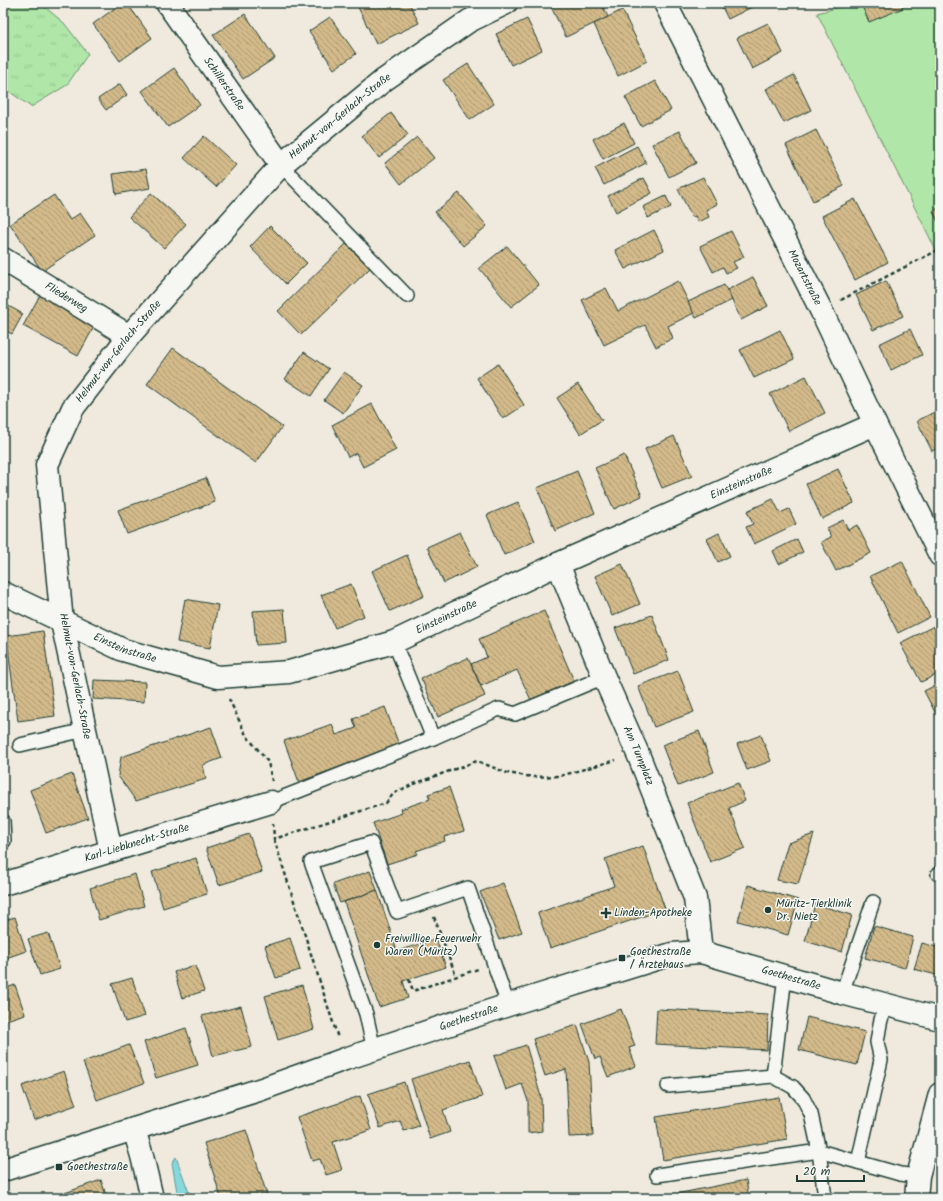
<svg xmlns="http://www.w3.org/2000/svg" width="943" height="1201" font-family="Kalam,sans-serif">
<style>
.grass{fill:url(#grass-tufts);stroke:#68926e}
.garden{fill:#b0e6a8;stroke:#68926e}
.water{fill:#87d8dd;stroke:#5d9a99}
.building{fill:url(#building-back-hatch);stroke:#1f3d34}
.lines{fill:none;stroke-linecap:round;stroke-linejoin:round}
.lane-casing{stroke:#1f3d34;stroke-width:16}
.street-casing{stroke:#1f3d34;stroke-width:25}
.primary-casing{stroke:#1f3d34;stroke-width:25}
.path{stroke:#1f3d34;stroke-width:2.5;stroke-dasharray:4 3;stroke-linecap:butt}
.lane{stroke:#f6f6f2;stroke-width:13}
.street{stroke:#f6f6f2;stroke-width:22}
.primary{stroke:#f6f6f2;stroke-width:22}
.poi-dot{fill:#1f3d34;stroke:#f6f6f2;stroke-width:1.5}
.labels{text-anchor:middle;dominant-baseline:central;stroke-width:3;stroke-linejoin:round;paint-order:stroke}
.street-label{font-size:11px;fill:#1f3d34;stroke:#f6f6f2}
.poi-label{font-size:11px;fill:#1f3d34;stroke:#f6f6f2;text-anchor:start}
</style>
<defs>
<pattern id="grass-tufts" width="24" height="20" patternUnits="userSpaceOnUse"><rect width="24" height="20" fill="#b0e6a8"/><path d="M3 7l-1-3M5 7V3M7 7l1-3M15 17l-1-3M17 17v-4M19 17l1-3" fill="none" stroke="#97c691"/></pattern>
<pattern id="building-back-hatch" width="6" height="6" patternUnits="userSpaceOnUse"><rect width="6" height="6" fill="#d3ba8a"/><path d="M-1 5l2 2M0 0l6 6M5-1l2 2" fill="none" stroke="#ab9872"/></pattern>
</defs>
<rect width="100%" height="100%" fill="#efeadd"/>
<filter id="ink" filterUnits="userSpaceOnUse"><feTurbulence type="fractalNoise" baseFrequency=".025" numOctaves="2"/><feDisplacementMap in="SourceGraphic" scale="8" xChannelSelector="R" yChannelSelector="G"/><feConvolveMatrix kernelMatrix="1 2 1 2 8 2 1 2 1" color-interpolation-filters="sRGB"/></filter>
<g filter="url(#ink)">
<polygon class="grass" points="3,3 40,3 64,23 88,54 67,85 31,107 3,87"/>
<polygon class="garden" points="856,3 940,3 940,258 817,13"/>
<polygon class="water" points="176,1157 191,1198 178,1198 172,1163"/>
<g class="building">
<polygon points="122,3 127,3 152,38 120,61 93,24"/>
<polygon points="360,3 409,3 419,23 376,44 357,5"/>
<polygon points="555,3 601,3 608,17 566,37 550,5"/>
<polygon points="720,3 760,3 728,19"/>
<polygon points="868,3 901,3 903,8 869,22 862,6"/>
<polygon points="622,10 647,61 618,76 594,24"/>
<polygon points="245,14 275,58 243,79 213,35"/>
<polygon points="330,17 356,54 334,69 309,31"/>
<polygon points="527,19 542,50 511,65 496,34"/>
<polygon points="768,23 783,53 752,69 737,38"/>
<polygon points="468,64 494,104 470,120 443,80"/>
<polygon points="174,68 200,105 168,127 142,91"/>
<polygon points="794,75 811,110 784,123 766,89"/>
<polygon points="655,81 671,110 641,126 625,97"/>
<polygon points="120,84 127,95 106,110 98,99"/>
<polygon points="391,113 408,135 379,158 362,136"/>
<polygon points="624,123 634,143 603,159 593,139"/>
<polygon points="816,130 844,186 813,201 786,145"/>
<polygon points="680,131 696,163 669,177 652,144"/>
<polygon points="204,136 236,165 216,187 184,158"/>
<polygon points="417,137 434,158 401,184 385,163"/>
<polygon points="637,146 646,163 604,185 595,168"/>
<polygon points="146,169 150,188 116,194 113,174"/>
<polygon points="703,177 717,204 706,210 709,217 698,222 695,216 692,217 678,189"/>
<polygon points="644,178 652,193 616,212 608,196"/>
<polygon points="151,193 186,224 164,248 129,217"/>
<polygon points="459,193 487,226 463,246 435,212"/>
<polygon points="54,195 70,220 80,213 95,235 42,271 10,224"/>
<polygon points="666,196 671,207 648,218 643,207"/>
<polygon points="855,199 888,262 855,280 822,216"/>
<polygon points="940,207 940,226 933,211"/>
<polygon points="270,226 307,263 286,284 250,247"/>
<polygon points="654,230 664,250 625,269 615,250"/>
<polygon points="731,231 744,257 733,262 737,268 726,273 723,267 713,272 700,246"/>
<polygon points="346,244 370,268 301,335 278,311"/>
<polygon points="507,246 539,285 511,307 479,268"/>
<polygon points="753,277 768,306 741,320 727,290"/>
<polygon points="678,281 694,313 668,326 673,338 656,347 645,325 604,345 582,300 606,288 618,311"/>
<polygon points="886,281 903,316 873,330 856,295"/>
<polygon points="724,285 732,300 696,318 688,302"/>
<polygon points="40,295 95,325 78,356 23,326"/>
<polygon points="3,303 23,314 12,334 3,329"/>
<polygon points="910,329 922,355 891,370 879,344"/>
<polygon points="780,330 794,359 754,378 740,350"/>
<polygon points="173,348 282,427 256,463 147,384"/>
<polygon points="304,352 329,369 311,396 285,379"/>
<polygon points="498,364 524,405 503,419 477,378"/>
<polygon points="344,372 363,385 343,413 324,400"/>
<polygon points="806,376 825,413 789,431 770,394"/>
<polygon points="578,384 602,420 580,434 557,398"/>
<polygon points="372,404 396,450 363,467 356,453 348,457 332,425"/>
<polygon points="940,409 940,447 932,451 917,421"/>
<polygon points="674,436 692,476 662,488 645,449"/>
<polygon points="624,455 642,496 614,509 595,468"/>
<polygon points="838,469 854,503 822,519 806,484"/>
<polygon points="577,471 595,513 555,531 537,488"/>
<polygon points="206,478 215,502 127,534 118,510"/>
<polygon points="773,499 780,513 789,509 796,524 754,544 746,527 753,524 747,511"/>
<polygon points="518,502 535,541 504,555 487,515"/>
<polygon points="843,520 848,530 857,525 871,553 836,571 821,542 831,537 827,528"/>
<polygon points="460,532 477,567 444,583 427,547"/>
<polygon points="719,533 730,556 718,562 707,539"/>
<polygon points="797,539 803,552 779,564 773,551"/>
<polygon points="407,555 424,596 390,611 372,571"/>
<polygon points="902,561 930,617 898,633 870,576"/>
<polygon points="622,564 640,604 612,616 595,576"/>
<polygon points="351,584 364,616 335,628 321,595"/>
<polygon points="185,599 218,605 210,648 177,642"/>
<polygon points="284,609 287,643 256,645 253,611"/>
<polygon points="544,611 574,681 531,700 517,670 481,686 471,664 487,657 479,639"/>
<polygon points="652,615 669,660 633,674 615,628"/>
<polygon points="934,626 940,639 940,673 921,682 900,643"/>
<polygon points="43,631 55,716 18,721 6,636"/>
<polygon points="468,658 485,696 438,717 421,678"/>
<polygon points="678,671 694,712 654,727 638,686"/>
<polygon points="94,680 145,682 144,702 93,699"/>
<polygon points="940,683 940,722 924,691"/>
<polygon points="385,707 399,745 299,782 284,741 332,724 336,735 356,728 353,719"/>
<polygon points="211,727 222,758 203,765 206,779 136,801 118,776 121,757"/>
<polygon points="699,731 714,772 678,786 662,745"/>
<polygon points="761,735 771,761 747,770 737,744"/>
<polygon points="72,774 88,818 46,833 30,790"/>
<polygon points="738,783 745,801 729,808 745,848 710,862 687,803"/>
<polygon points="449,787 464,831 444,837 445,841 416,851 418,854 387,864 373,823 402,813 401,809 430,799 428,794"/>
<polygon points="249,834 262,872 219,885 206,848"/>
<polygon points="814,834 798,884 777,880 788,843"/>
<polygon points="643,846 665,909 550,948 538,913 614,886 605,859"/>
<polygon points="196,858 207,894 163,908 152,872"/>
<polygon points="370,871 377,890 340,903 333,884"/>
<polygon points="135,874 144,906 99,920 90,888"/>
<polygon points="503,883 522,932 499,940 480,892"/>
<polygon points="748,885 798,900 788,935 738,921"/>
<polygon points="377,890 397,951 436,939 446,967 403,981 408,998 379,1007 344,902"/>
<polygon points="815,904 852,915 842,952 805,941"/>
<polygon points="15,917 26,951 3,959 3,921"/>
<polygon points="874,926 913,937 905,968 865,958"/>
<polygon points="48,933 60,969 40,975 28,939"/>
<polygon points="290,938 300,970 276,978 265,946"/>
<polygon points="922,943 940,948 940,976 914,969"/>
<polygon points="195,965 204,991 182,998 174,972"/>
<polygon points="132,978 145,1016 125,1022 112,984"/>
<polygon points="15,985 25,1014 3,1021 3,989"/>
<polygon points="302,985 314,1029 278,1040 265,996"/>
<polygon points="241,1006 252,1047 213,1056 202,1016"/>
<polygon points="621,1009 635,1046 629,1048 636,1066 608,1077 600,1057 595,1059 582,1024"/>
<polygon points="657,1009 768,1015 767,1050 655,1044"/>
<polygon points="807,1017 865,1032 857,1065 799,1050"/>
<polygon points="577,1025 589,1062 593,1136 569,1137 566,1069 545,1076 533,1039"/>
<polygon points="186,1028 198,1065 156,1078 144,1042"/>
<polygon points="129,1045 144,1083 97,1100 83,1062"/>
<polygon points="526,1045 541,1097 542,1131 528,1133 528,1101 522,1084 506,1090 494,1056"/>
<polygon points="470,1060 482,1097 443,1110 450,1132 430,1139 411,1079"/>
<polygon points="64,1071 76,1105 34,1120 22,1086"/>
<polygon points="404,1082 419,1126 404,1131 400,1121 380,1128 368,1094"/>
<polygon points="360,1096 371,1130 333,1142 342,1170 326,1175 320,1159 312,1161 297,1117"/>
<polygon points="779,1097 787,1139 663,1160 656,1117"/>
<polygon points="246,1130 268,1198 221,1198 204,1143"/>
<polygon points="101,1180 107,1198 51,1198"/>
<polygon points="746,1180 749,1198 666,1198 666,1196"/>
<polygon points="857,1196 891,1197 891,1198 857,1198"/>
</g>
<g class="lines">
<defs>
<g id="lane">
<polyline points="281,165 407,296"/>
<polyline points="394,642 433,738 499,709 515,714 604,677"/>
<polyline points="20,745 85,730"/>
<polyline points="271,802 433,738"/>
<polyline points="3,821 4,841"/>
<polyline points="938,874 940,873"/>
<polyline points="842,993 873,902"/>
<polyline points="374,1050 366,1014 311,862 371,843 397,912 468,888 508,1005"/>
<polyline points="773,1076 785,976"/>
<polyline points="668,1086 773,1076 793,1087 803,1098 811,1114 819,1151 900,1174 918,1176"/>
<polyline points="858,1162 881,1060 877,1042 880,1024 885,1004"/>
<polyline points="657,1175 819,1151 825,1198"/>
</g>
<g id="street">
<path id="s1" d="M 167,3 L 281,165"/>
<path id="s2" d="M 3,259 L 129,336"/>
<path id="s3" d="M 558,564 L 604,677 L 638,754 L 695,898 L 701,952"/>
<path id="s4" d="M 3,593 L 123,650 L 218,677 L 289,672 L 394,642 L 558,564 L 875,424"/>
<path id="s5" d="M 111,851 L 62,622 L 47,465 L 73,408 L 129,336 L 281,165 L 384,80 L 469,21 L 506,3"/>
<path id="s6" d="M 3,884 L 271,802"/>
<polyline points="134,1129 142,1156 152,1198"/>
<path id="s7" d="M 3,1170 L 262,1089 L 345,1059 L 508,1005 L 672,954 L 701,952 L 842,993 L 940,1019"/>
<polyline points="916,1198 918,1176 940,1094"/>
</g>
<g id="primary">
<path id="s8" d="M 665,3 L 821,310 L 875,424 L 940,555"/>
</g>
</defs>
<use href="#lane" class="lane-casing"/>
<use href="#street" class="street-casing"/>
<use href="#primary" class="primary-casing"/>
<g class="path">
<polyline points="841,300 940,249"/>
<polyline points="229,699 246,735 268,762 272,781"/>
<polyline points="273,823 274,839 386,803 394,793 414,784 477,761 507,773 533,777 560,776 616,760"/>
<polyline points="274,839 338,1038"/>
<polyline points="434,917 456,976"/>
<polyline points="409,979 413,991 478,969"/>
</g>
<use href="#lane" class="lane"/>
<use href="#street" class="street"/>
<use href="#primary" class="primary"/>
</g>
</g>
<g class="poi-dot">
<circle cx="768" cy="910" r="4"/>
<path d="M604 907h4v4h4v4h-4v4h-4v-4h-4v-4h4z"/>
<circle cx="377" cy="945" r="4"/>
<rect x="618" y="954" width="8" height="8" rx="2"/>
<rect x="55" y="1163" width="8" height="8" rx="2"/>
</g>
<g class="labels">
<g class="street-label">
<text stroke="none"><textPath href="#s1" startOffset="99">Schillerstraße</textPath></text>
<text stroke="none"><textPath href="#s5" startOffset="851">Helmut-von-Gerlach-Straße</textPath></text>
<text stroke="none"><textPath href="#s8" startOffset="308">Mozartstraße</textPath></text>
<text stroke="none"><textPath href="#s2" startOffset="74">Fliederweg</textPath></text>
<text stroke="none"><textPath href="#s5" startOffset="527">Helmut-von-Gerlach-Straße</textPath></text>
<text stroke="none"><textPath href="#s4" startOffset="794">Einsteinstraße</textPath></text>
<text stroke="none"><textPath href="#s4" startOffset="470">Einsteinstraße</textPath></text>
<text stroke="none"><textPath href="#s4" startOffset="134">Einsteinstraße</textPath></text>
<text transform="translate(75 676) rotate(79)">Helmut-von-Gerlach-Straße</text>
<text stroke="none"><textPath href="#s3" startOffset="208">Am Turnplatz</textPath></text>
<text stroke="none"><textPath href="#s6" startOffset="140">Karl-Liebknecht-Straße</textPath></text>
<text stroke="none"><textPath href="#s7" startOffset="826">Goethestraße</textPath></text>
<text stroke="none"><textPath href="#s7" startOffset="490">Goethestraße</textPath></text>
</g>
<g class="poi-label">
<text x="776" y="904">Müritz-Tierklinik<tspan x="776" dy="13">Dr. Nietz</tspan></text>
<text x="614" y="913">Linden-Apotheke</text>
<text x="385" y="939">Freiwillige Feuerwehr<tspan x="385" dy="13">Waren (Müritz)</tspan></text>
<text x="630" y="952">Goethestraße<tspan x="630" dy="13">/ Ärztehaus</tspan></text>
<text x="67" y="1167">Goethestraße</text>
</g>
</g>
<rect width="943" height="1201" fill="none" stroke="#f6f6f2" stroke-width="16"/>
<rect x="8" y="8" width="927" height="1185" fill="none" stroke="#1f3d34" stroke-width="1.5" filter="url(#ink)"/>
<path d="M797 1175v6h67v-6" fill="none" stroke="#1f3d34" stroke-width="2"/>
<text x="803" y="1175" font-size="12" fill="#1f3d34" stroke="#f6f6f2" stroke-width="3" paint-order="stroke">20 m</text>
</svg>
